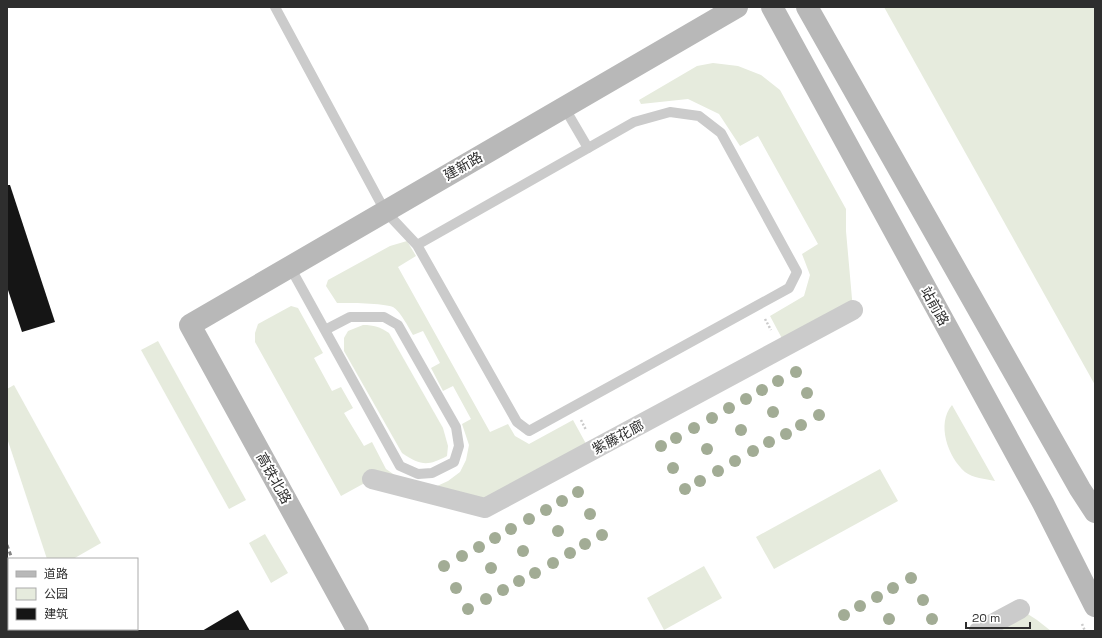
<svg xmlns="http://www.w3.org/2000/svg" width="1102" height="638" font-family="'Space Grotesk','Noto Sans SC',sans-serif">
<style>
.green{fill:#e6ebdd}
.building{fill:#151515}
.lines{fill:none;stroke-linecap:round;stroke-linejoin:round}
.path{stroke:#cbcbcb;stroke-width:2.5;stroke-dasharray:2 2;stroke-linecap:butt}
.lane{stroke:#cbcbcb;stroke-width:10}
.street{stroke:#cbcbcb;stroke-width:20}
.secondary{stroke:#b8b8b8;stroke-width:22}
.rail{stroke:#838383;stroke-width:3;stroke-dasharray:4 3;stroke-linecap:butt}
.tree{fill:#a2ac95}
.labels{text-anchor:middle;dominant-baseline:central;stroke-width:4;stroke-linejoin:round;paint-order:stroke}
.street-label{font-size:14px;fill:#2e2e2e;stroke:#fff}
</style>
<rect width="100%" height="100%" fill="#fff"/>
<g class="green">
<polygon points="884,7 1095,7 1095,385"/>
<polygon points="713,63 738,66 761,75 780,90 846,209 846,231 853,310 786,346 770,316 804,296 810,275 802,254 818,244 758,136 740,146 719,114 688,99 641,104 639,100 697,66"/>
<path d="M 407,241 L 416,256 L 398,267 L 490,432 L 508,424 L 515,436 L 529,444 L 573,420 L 590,451 L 485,508 L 372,479 L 341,496 L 255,342 L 255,333 L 258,324 L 291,306 L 298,308 L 323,353 L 314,358 L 332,391 L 341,387 L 353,408 L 344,413 L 364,446 L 372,442 L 386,469 L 406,483 L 435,487 L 448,481 L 460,472 L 466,460 L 469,445 L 462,424 L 471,419 L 453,386 L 443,391 L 431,368 L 440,363 L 423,331 L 413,335 C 409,328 400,311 393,307 C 383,303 349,303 337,303 L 326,286 L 328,280 L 390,246 Z"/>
<path d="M 363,325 C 374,325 380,327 389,333 L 443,428 L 448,446 L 447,456 C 428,466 421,466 402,453 L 344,351 L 344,338 L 348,331 Z"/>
<polygon points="158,341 246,500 229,509 141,350"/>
<polygon points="14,385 101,543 73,559 47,559 7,438 7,389"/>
<path d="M 952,405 L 995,481 C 985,479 973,478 965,472 C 948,457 936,424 952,405 Z"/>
<polygon points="880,469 898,501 774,569 756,537"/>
<polygon points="265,534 288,573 271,583 249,543"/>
<polygon points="704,566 722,598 664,630 647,598"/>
<polygon points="1020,609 1037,620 1051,631 979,631"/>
<polygon points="73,629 105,629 106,630 74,631"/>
</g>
<g class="building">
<polygon points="7,185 10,185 55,322 22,332 7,287"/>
<polygon points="238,610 250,631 202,631 229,615"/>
</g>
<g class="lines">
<g class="path">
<polyline points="765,319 771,330"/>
<polyline points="581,420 586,430"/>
<polyline points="1082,624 1085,631"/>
</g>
<g class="lane">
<polyline points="275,7 385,211 417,245 517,422 529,431 789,288 797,272 721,133 699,116 670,112 634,122 417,245"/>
<polyline points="564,107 588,148"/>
<polyline points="290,267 400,466 418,474 432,473 454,462 459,446 456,427 398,325 384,317 350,317 325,330"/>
</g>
<g class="street">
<polyline points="372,479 485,508 853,310"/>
<polyline points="979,631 1020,609"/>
</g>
<g class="secondary">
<polyline points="772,7 1043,503 1095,606"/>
<polyline points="807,7 1080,489 1095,512"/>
<polyline points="358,631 190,325 737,7"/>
</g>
<g class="rail">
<polyline points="7,545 12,559"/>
<polyline points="35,629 35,631"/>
</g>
</g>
<g class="tree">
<circle cx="796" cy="372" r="6"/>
<circle cx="778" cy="381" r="6"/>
<circle cx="762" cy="390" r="6"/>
<circle cx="807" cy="393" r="6"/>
<circle cx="746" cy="399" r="6"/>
<circle cx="729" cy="408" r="6"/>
<circle cx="773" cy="412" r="6"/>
<circle cx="819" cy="415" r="6"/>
<circle cx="712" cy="418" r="6"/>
<circle cx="801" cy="425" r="6"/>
<circle cx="694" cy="428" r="6"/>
<circle cx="741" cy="430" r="6"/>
<circle cx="786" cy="434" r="6"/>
<circle cx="676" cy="438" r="6"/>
<circle cx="769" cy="442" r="6"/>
<circle cx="661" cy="446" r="6"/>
<circle cx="707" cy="449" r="6"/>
<circle cx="753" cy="451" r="6"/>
<circle cx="735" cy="461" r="6"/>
<circle cx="673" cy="468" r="6"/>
<circle cx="718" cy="471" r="6"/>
<circle cx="700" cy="481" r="6"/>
<circle cx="685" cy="489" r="6"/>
<circle cx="578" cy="492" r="6"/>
<circle cx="562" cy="501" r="6"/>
<circle cx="546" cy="510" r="6"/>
<circle cx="590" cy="514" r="6"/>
<circle cx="529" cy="519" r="6"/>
<circle cx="511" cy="529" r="6"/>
<circle cx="558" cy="531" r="6"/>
<circle cx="602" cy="535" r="6"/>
<circle cx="495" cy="538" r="6"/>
<circle cx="585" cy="544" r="6"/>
<circle cx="479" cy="547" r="6"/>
<circle cx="523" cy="551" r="6"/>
<circle cx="570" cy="553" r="6"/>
<circle cx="462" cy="556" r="6"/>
<circle cx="553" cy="563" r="6"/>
<circle cx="444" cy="566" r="6"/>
<circle cx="491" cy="568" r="6"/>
<circle cx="535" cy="573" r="6"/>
<circle cx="911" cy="578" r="6"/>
<circle cx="519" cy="581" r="6"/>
<circle cx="456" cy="588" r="6"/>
<circle cx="893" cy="588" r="6"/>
<circle cx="503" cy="590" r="6"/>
<circle cx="877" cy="597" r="6"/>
<circle cx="486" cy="599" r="6"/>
<circle cx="923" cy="600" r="6"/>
<circle cx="860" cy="606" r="6"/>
<circle cx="468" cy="609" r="6"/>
<circle cx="844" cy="615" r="6"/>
<circle cx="889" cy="619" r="6"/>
<circle cx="932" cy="619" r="6"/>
</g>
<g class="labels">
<g class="street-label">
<text transform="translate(463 166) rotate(-30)">建新路</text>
<text transform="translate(935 306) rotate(61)">站前路</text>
<text transform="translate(618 437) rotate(-28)">紫藤花廊</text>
<text transform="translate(274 478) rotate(61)">高铁北路</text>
</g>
</g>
<rect width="1102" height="638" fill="none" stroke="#2e2e2e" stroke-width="16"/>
<rect x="8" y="558" width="130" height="72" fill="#ffffff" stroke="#ababab"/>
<rect x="16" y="571" width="20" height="6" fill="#b8b8b8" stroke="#ababab"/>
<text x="44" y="578" font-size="12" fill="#2e2e2e">道路</text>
<rect x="16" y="588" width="20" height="12" fill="#e6ebdd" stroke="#ababab"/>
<text x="44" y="598" font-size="12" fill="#2e2e2e">公园</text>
<rect x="16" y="608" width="20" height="12" fill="#151515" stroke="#ababab"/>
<text x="44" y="618" font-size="12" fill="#2e2e2e">建筑</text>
<path d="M966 622v6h64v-6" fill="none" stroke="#2e2e2e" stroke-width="2"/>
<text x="972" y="622" font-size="12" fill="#2e2e2e" stroke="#ffffff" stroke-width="3" paint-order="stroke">20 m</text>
</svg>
